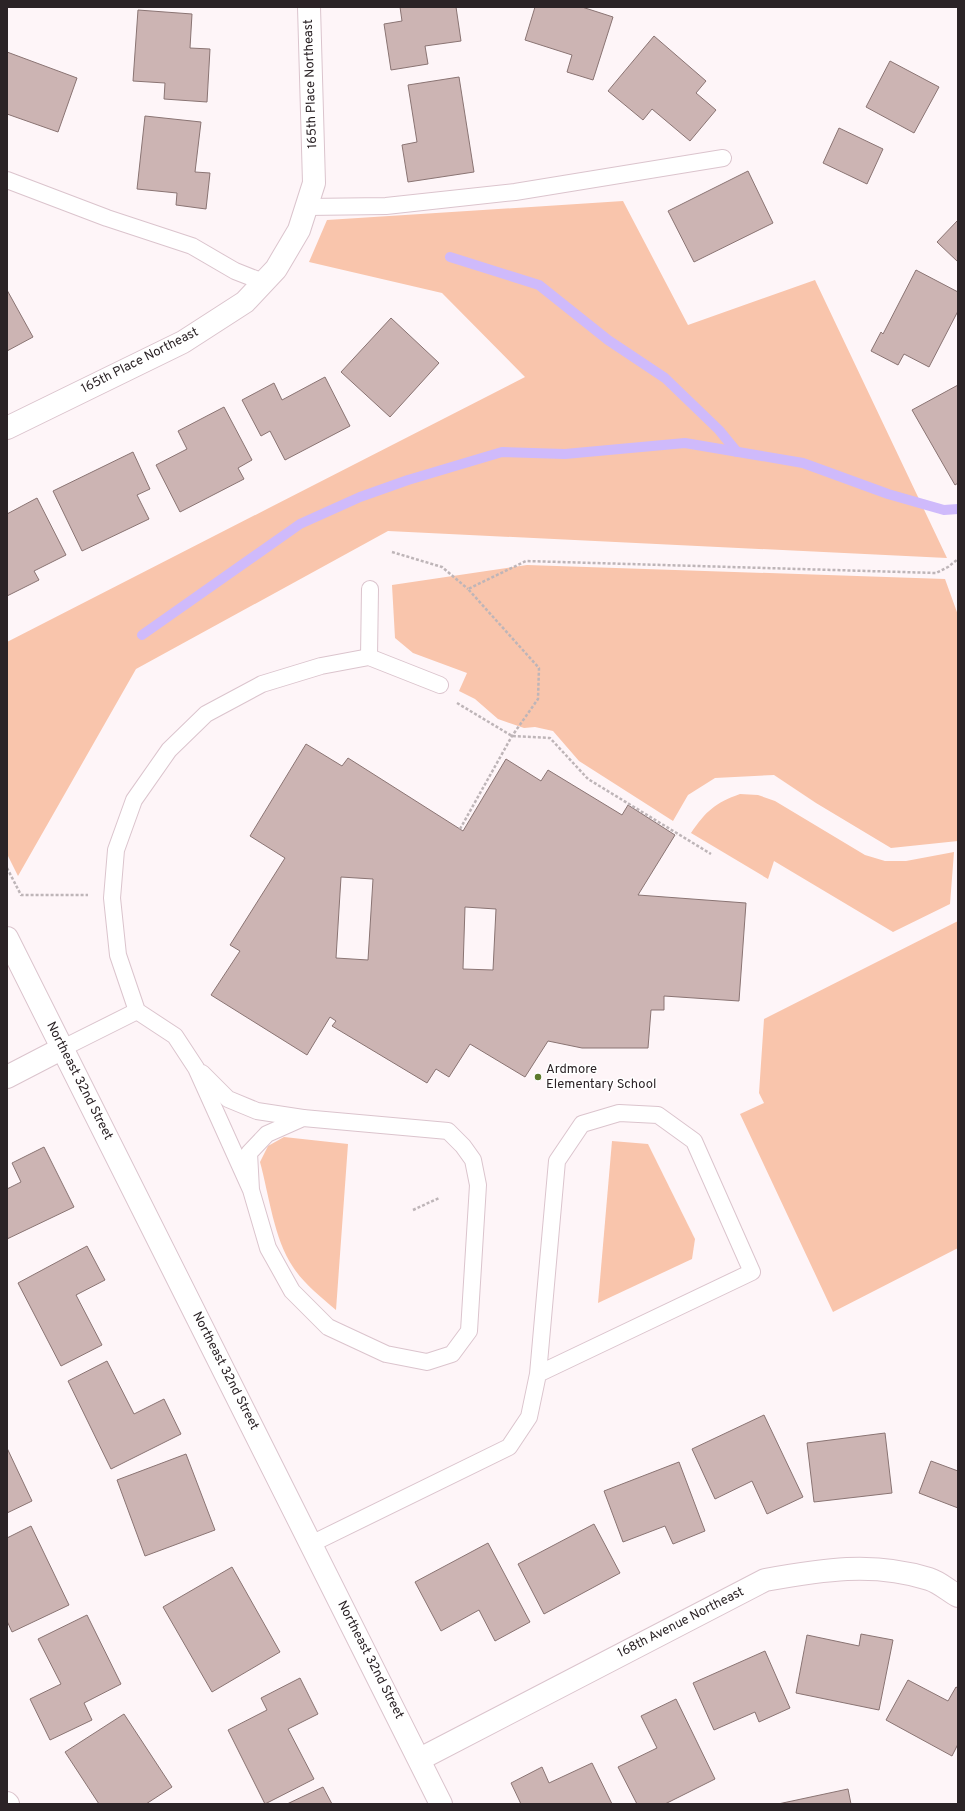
<svg xmlns="http://www.w3.org/2000/svg" width="965" height="1811" font-family="Overpass,sans-serif">
<style>
.green{fill:#f9c5ac}
.lines{fill:none;stroke-linecap:round;stroke-linejoin:round}
.stream{stroke:#cfbafb;stroke-width:10}
.building{fill:#ccb4b3;stroke:#8a7473;fill-rule:evenodd}
.service-casing{stroke:#dbc4cd;stroke-width:18}
.minor-casing{stroke:#dbc4cd;stroke-width:24}
.path{stroke:#beb5b8;stroke-width:2.5;stroke-dasharray:3 2;stroke-linecap:butt}
.service{stroke:#fff;stroke-width:16}
.minor{stroke:#fff;stroke-width:22}
.poi-dot{fill:#5d792d;stroke:#fff;stroke-width:1.5}
.labels{text-anchor:middle;dominant-baseline:central;stroke-width:3;stroke-linejoin:round;paint-order:stroke}
.street-label{font-size:13px;fill:#2b2326;stroke:#fff}
.poi-label{font-size:13px;fill:#2b2326;stroke:#fff;text-anchor:start}
</style>
<rect width="100%" height="100%" fill="#fef5f8"/>
<g class="green">
<polygon points="623,201 688,325 815,280 947,558 388,531 136,669 18,876 7,854 7,642 525,377 442,293 309,262 327,220"/>
<polygon points="527,565 945,579 958,615 958,841 891,848 816,803 774,775 715,778 688,795 673,821 579,761 553,731 535,727 524,728 498,719 475,699 459,691 467,673 413,653 395,638 392,585"/>
<path d="M 740,794 L 758,795 L 775,801 L 865,855 L 885,861 L 906,861 L 954,852 L 950,904 L 893,932 L 774,861 L 768,879 L 691,833 C 706,811 715,803 740,794 Z"/>
<polygon points="958,921 958,1248 833,1312 740,1114 764,1103 759,1093 764,1019"/>
<path d="M 284,1137 L 348,1144 L 336,1310 C 321,1297 304,1284 293,1267 C 274,1239 269,1195 260,1162 L 268,1146 Z"/>
<polygon points="612,1141 648,1144 695,1239 692,1259 598,1303"/>
</g>
<g class="lines">
<g class="stream">
<polyline points="450,257 539,285 608,340 665,378 719,430 737,452"/>
<polyline points="142,635 300,524 360,497 408,480 502,452 565,454 685,443 803,463 888,494 944,510 958,509"/>
</g>
</g>
<g class="building">
<polygon points="400,7 456,7 461,41 425,46 428,64 391,70 384,24 402,21"/>
<polygon points="535,7 582,7 613,17 593,80 567,72 572,55 525,40"/>
<polygon points="138,10 192,14 190,48 210,49 207,102 164,99 165,83 133,81"/>
<polygon points="654,36 706,81 696,93 716,110 690,141 652,109 643,120 608,91"/>
<polygon points="7,52 77,78 58,132 7,114"/>
<polygon points="890,61 939,87 914,133 866,107"/>
<polygon points="459,77 474,172 408,182 402,145 417,142 408,85"/>
<polygon points="145,116 201,122 195,172 210,173 206,209 176,205 177,193 137,189"/>
<polygon points="839,128 883,149 867,184 823,163"/>
<polygon points="748,171 773,223 694,262 668,211"/>
<polygon points="958,220 958,262 937,242"/>
<polygon points="916,270 958,292 958,311 929,367 904,354 898,365 871,351 881,332 883,334"/>
<polygon points="7,290 33,337 7,351"/>
<polygon points="391,318 439,363 390,417 341,372"/>
<polygon points="325,377 350,426 285,460 270,431 261,436 242,400 274,383 282,400"/>
<polygon points="958,385 958,483 955,485 912,410"/>
<polygon points="224,407 252,460 238,468 244,479 180,512 156,465 187,449 178,431"/>
<polygon points="133,452 150,489 137,495 149,519 82,551 53,491"/>
<polygon points="37,498 66,555 34,571 39,580 7,596 7,514"/>
<path d="M 306,744 L 342,766 L 348,758 L 463,831 L 506,759 L 541,781 L 548,770 L 622,815 L 628,805 L 675,835 L 638,895 L 746,903 L 739,1001 L 664,996 L 664,1010 L 651,1010 L 648,1048 L 582,1048 L 548,1041 L 525,1077 L 470,1044 L 449,1077 L 436,1069 L 427,1083 L 332,1026 L 336,1021 L 330,1017 L 307,1055 L 211,995 L 240,951 L 230,945 L 285,858 L 250,836 ZM 341,877 L 373,879 L 368,960 L 336,958 ZM 465,907 L 496,909 L 493,970 L 463,969 Z"/>
<polygon points="44,1147 74,1207 7,1239 7,1189 21,1182 12,1163"/>
<polygon points="87,1246 105,1280 76,1295 102,1345 61,1366 18,1283"/>
<polygon points="107,1361 134,1414 164,1399 181,1434 111,1469 68,1381"/>
<polygon points="764,1415 803,1497 767,1514 752,1481 715,1499 692,1449"/>
<polygon points="885,1433 892,1493 814,1502 807,1443"/>
<polygon points="7,1448 32,1501 7,1513"/>
<polygon points="186,1454 215,1530 145,1556 117,1480"/>
<polygon points="931,1461 958,1471 958,1508 919,1493"/>
<polygon points="679,1462 705,1531 673,1544 665,1526 623,1542 604,1491"/>
<polygon points="594,1524 620,1573 544,1614 518,1564"/>
<polygon points="31,1526 69,1605 12,1632 7,1621 7,1538"/>
<polygon points="488,1543 530,1622 495,1641 479,1610 441,1631 415,1582"/>
<polygon points="232,1567 280,1652 212,1692 163,1607"/>
<polygon points="87,1615 121,1684 84,1703 92,1720 50,1740 30,1699 61,1684 38,1639"/>
<polygon points="861,1634 893,1640 879,1710 796,1693 807,1635 859,1646"/>
<polygon points="765,1651 790,1708 759,1722 755,1712 714,1730 693,1683"/>
<polygon points="300,1678 318,1714 288,1729 314,1779 265,1804 228,1730 267,1710 261,1698"/>
<polygon points="908,1680 948,1701 956,1687 958,1688 958,1744 952,1756 886,1720"/>
<polygon points="676,1699 715,1779 665,1804 637,1804 618,1767 657,1748 641,1716"/>
<polygon points="124,1714 172,1787 146,1804 99,1804 65,1752"/>
<polygon points="592,1763 612,1804 521,1804 511,1783 542,1767 549,1783"/>
<polygon points="323,1787 332,1804 287,1804"/>
<polygon points="848,1789 851,1804 778,1804"/>
</g>
<g class="lines">
<defs>
<g id="service">
<polyline points="7,180 107,218 192,246 235,271 263,282"/>
<polyline points="306,207 386,206 515,192 723,158"/>
<polyline points="369,657 370,589"/>
<polyline points="63,1048 137,1011"/>
<polyline points="202,1073 228,1099 257,1111 303,1118"/>
<polyline points="251,1190 249,1153 267,1134 303,1118 448,1131 463,1146 473,1160 478,1185 469,1331 452,1354 427,1362 386,1354 328,1327 292,1291 268,1248 251,1190 196,1068 175,1036 137,1011 118,955 112,898 116,850 134,800 169,750 206,714 262,684 321,666 369,657 440,685"/>
<polyline points="311,1544 509,1447 529,1417 538,1374 557,1161 582,1124 619,1113 658,1115 694,1141 752,1272 538,1374"/>
</g>
<g id="minor">
<polyline points="7,428 183,342 245,302 276,269 299,230 314,183 309,7"/>
<polyline points="7,938 441,1804"/>
<polyline points="7,1077 63,1048"/>
<path d="M 420,1759 L 765,1580 C 821,1570 873,1561 929,1579 C 939,1582 949,1591 958,1596"/>
<polyline points="7,1803 8,1804"/>
</g>
</defs>
<use href="#service" class="service-casing"/>
<use href="#minor" class="minor-casing"/>
<g class="path">
<polyline points="392,552 442,567 468,589"/>
<polyline points="457,703 512,736 550,738 588,779 711,854"/>
<polyline points="460,829 512,736 538,699 539,668 468,589 526,561 936,573 948,567 958,559"/>
<polyline points="7,868 21,895 88,895"/>
<polyline points="413,1210 439,1198"/>
</g>
<use href="#service" class="service"/>
<use href="#minor" class="minor"/>
</g>
<circle class="poi-dot" cx="538" cy="1077" r="4"/>
<g class="labels">
<g class="street-label">
<text transform="translate(311 84) rotate(-92)">165th Place Northeast</text>
<text transform="translate(140 361) rotate(-27)">165th Place Northeast</text>
<text transform="translate(79 1081) rotate(63)">Northeast 32nd Street</text>
<text transform="translate(225 1371) rotate(63)">Northeast 32nd Street</text>
<text transform="translate(681 1623) rotate(-27)">168th Avenue Northeast</text>
<text transform="translate(370 1660) rotate(63)">Northeast 32nd Street</text>
</g>
<g class="poi-label">
<text x="546" y="1070">Ardmore<tspan x="546" dy="15">Elementary School</tspan></text>
</g>
</g>
<rect width="965" height="1811" fill="none" stroke="#2b2326" stroke-width="16"/>
</svg>
